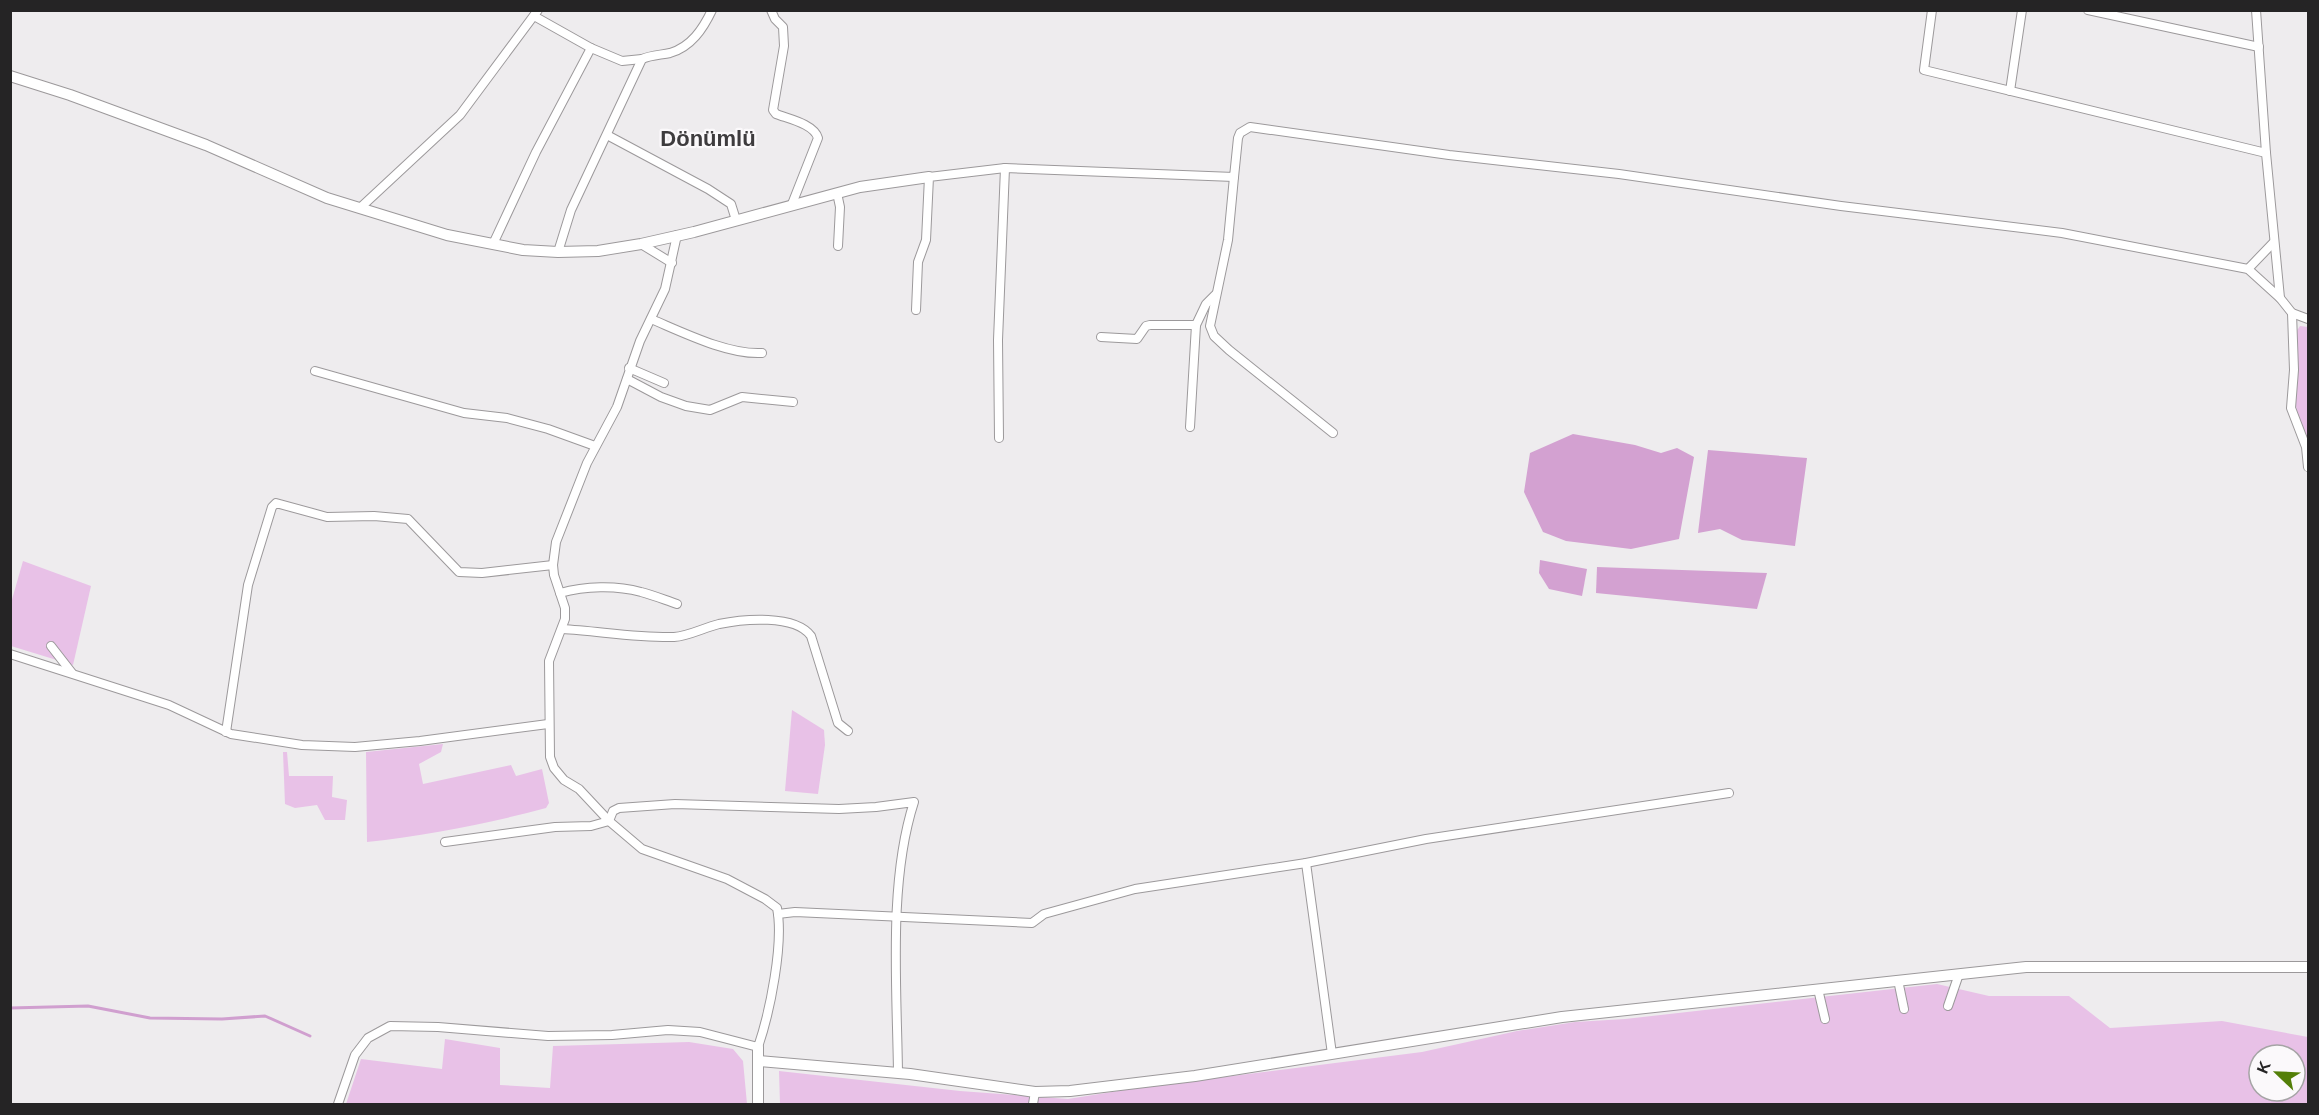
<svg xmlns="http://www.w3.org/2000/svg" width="2319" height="1115" font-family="Helvetica,sans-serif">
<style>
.green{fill:#e8c1e7;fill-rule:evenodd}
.forest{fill:#d3a1d1}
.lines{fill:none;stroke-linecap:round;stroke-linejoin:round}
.stream{stroke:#d09fcf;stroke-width:3}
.minor-casing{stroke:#9c999b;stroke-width:10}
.tertiary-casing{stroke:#9c999b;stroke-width:12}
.minor{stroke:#fff;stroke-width:8}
.tertiary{stroke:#fff;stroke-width:10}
.labels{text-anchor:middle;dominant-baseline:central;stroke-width:4.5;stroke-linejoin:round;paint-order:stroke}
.district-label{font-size:22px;font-weight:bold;fill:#3e3c3e;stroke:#fbf9fb}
</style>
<rect width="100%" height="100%" fill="#eeecee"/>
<g class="green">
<polygon points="2300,326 2308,327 2308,439 2297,414 2295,398 2296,332"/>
<polygon points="23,561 91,586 73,665 11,646 11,603"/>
<polygon points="792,710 824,730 825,745 818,794 785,791"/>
<path d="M 443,744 L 441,752 L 419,764 L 423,784 L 511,765 L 516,776 L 542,769 L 549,803 L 546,808 C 487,824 428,835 367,842 L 366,752 Z"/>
<polygon points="283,752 287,752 289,776 333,776 332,797 347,800 345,820 325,820 317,805 295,808 285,804"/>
<path d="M 1937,984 L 1989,996 L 2069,996 L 2110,1028 L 2222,1021 L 2308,1037 L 2308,1103 L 780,1104 L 779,1071 L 960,1091 L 1068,1099 L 1137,1088 L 1422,1052 L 1517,1031 L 1575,1022 L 1625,1019 ZM 2259,1055 L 2295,1055 L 2295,1091 L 2259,1091 Z"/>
<polygon points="445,1039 500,1048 500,1085 550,1088 553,1046 689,1042 733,1049 743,1061 747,1104 346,1104 361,1059 442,1069"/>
</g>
<g class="forest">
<polygon points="1573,434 1635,445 1661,453 1677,448 1694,457 1679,539 1631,549 1566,541 1543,532 1524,492 1530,453"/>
<polygon points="1708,450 1807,458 1795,546 1742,540 1720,529 1698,533"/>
<polygon points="1540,560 1587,569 1582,596 1549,589 1539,573"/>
<polygon points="1597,567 1767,573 1757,609 1596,593"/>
</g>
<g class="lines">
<polyline class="stream" points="10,1008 88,1006 150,1018 222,1019 265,1016 310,1036"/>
<defs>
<g id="minor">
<path d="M 771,10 L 775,19 L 783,27 L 784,46 L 773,110 L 776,114 C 789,119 814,124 818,138 L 792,204"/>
<polyline points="1932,10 1924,70 2266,153 2256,10"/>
<polyline points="2088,10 2259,47"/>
<polyline points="534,16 591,48 622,61 642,59"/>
<polyline points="2010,91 2022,10"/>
<polyline points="607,135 708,189 731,204 736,220"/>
<polyline points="2266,153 2280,298 2292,313 2308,319"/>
<polyline points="1234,177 1228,240 1210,326 1214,336 1229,350 1333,433"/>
<polyline points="837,193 840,207 838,246"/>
<polyline points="360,208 460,115 538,10"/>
<polyline points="493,244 536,152 591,48"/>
<polyline points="641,244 672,263"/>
<path d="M 558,252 L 571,210 L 642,59 C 651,55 661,55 670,53 C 691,47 703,29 712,10"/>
<polyline points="2248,269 2273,243"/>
<polyline points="916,310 918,262 926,240 929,177 1005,168 1234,177 1238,138 1240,133 1250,127 1449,155 1619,174 1841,206 2062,233 2248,269 2280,298"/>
<polyline points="2292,313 2294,370 2291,408 2306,447 2308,467"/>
<path d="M 651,319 C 682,332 728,355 762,353"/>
<polyline points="1101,337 1137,339 1146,326 1150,325 1196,325"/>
<polyline points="629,368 664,383"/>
<polyline points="315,371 464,413 507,418 548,429 595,446"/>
<polyline points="627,379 661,397 686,406 710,410 742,397 793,402"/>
<polyline points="1190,427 1196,325 1206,304 1215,295"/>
<polyline points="999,438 998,340 1005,168"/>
<path d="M 560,593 C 585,586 616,585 641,592 C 653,595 665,600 677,604"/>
<path d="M 562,629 C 598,631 638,638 674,637 C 689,636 703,628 719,624 C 743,619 795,614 811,636 L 838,723 L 848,731"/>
<polyline points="51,646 72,673"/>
<polyline points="10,654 169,705 231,734 302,745 355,747 420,741 548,724"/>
<polyline points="226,732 248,585 272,507 276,503 327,517 374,516 408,519 459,572 482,573 553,565"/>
<path d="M 445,842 L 555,827 L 591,826 L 609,821 L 613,811 L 619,808 L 675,804 L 839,809 L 876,807 L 914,802 C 888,882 897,988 898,1073"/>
<polyline points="1306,863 1332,1054"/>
<polyline points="778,914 795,912 1032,923 1044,914 1135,889 1306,863 1426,839 1729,793"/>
<polyline points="1898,980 1904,1009"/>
<polyline points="1818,989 1825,1019"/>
<polyline points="1948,1006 1959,974"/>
<path d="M 338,1104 L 355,1055 L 368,1038 L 390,1026 L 438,1027 L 548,1036 L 612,1035 L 668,1030 L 700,1032 L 758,1047 C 770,1012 784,943 777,908 L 765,899 L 727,879 L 642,849 L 609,821 L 579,789 L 564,780 L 554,768 L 550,757 L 549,661 L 565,619 L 565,608 L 554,575 L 553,565 L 556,542 L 587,463 L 617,407 L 640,341 L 665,289 L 677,235"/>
<polyline points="1033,1104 1035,1092"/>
</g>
<g id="tertiary">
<polyline points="10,76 70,95 206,145 327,198 447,235 523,250 558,252 598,251 641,244 694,232 860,187 929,177"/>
<polyline points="760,1061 910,1074 1035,1092 1070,1091 1195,1076 1562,1017 2026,967 2308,967"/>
<polyline points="758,1104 758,1047"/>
</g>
</defs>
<use href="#minor" class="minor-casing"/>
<use href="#tertiary" class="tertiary-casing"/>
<use href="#minor" class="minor"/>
<use href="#tertiary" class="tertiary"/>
</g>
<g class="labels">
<g class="district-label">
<text x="708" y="138">Dönümlü</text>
</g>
</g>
<rect width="2319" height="1115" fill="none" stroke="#252425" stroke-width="24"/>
<g transform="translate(2277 1073) rotate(293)"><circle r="28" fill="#fbf9fb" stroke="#a5a4a5" stroke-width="1.5"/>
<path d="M0-4.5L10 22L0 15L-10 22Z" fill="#537f08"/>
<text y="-9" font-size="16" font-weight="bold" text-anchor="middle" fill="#252425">K</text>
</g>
</svg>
